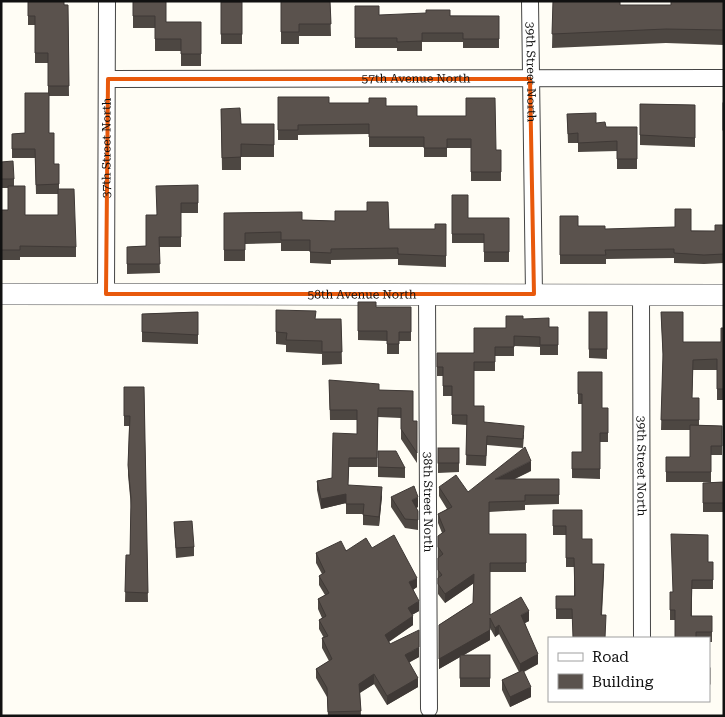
<svg xmlns="http://www.w3.org/2000/svg" width="725" height="717" font-family="'Roboto Serif',serif">
<style>
.lines{fill:none;stroke-linecap:round;stroke-linejoin:round}
.minor-casing{stroke:#444;stroke-width:18}
.tertiary-casing{stroke:#444;stroke-width:22}
.minor{stroke:#fff;stroke-width:16}
.tertiary{stroke:#fff;stroke-width:21}
.wall{fill:#4d4742}
.shaded-wall{fill:#3f3936}
.building{fill:#5a524d;stroke:#3f3936}
.marked{fill:none;stroke:#e8590c;stroke-width:4;stroke-linejoin:round}
.labels{text-anchor:middle;dominant-baseline:central;stroke-width:5;stroke-linejoin:round;paint-order:stroke}
.street-label{font-size:12px;fill:#111;stroke:#fff}
</style>
<rect width="100%" height="100%" fill="#fffdf5"/>
<g class="lines">
<defs>
<g id="minor">
<path id="s1" d="M 530,1 L 534,294"/>
<path id="s2" d="M 108,79 L 724,78"/>
<path id="s3" d="M 106,294 L 107,1"/>
<path id="s4" d="M 427,294 L 429,709"/>
<path id="s5" d="M 641,294 L 642,638"/>
</g>
<g id="tertiary">
<path id="s6" d="M 1,294 L 724,295"/>
</g>
</defs>
<use href="#minor" class="minor-casing"/>
<use href="#tertiary" class="tertiary-casing"/>
<use href="#minor" class="minor"/>
<use href="#tertiary" class="tertiary"/>
</g>
<g class="wall">
<polygon points="28,1 68,5 69,96 49,96 49,133 54,164 59,164 59,189 76,247 76,257 20,257 20,260 1,260 1,210 8,210 8,188 1,188 1,162 14,179 14,186 25,215 58,215 58,194 36,194 35,158 12,158 12,134 25,133 48,93 48,63 35,63 35,25 28,25"/>
<polygon points="133,1 166,22 201,22 201,66 181,66 181,51 155,51 155,28 133,28"/>
<polygon points="281,1 330,1 331,36 299,36 299,44 281,44"/>
<polygon points="553,1 620,5 671,5 724,1 724,45 666,43 552,48"/>
<rect x="221" y="2" width="21" height="42"/>
<polygon points="355,6 379,15 499,16 499,48 463,48 463,42 422,42 422,51 397,51 397,48 355,48"/>
<polygon points="278,97 329,103 386,106 417,116 496,150 501,150 501,181 471,181 471,148 447,148 447,157 424,157 424,147 369,147 369,134 298,135 298,140 278,140"/>
<polygon points="640,104 695,105 695,147 640,145"/>
<polygon points="221,109 241,124 274,124 274,157 241,157 241,170 222,170"/>
<polygon points="567,114 596,123 606,127 637,127 637,169 617,169 617,151 578,152 578,143 568,143"/>
<polygon points="198,185 198,213 181,213 181,247 159,247 160,273 127,274 127,247 146,246 156,215"/>
<polygon points="452,195 468,218 509,218 509,262 484,262 484,243 452,243"/>
<polygon points="367,211 389,229 435,229 446,224 446,267 398,265 398,259 331,260 331,264 310,263 310,251 281,251 281,243 245,244 245,261 224,261 224,213 302,220 335,221"/>
<polygon points="560,216 578,226 605,229 715,231 724,225 724,263 704,264 674,263 674,258 606,259 606,264 560,264"/>
<polygon points="358,302 376,307 411,307 411,341 399,341 399,354 387,354 387,341 358,340"/>
<polygon points="276,310 315,319 341,319 342,364 322,365 322,354 286,352 286,345 276,344"/>
<polygon points="198,312 198,344 142,342 142,314"/>
<polygon points="589,312 607,312 607,359 589,358"/>
<polygon points="661,312 683,342 721,342 724,328 724,400 717,400 717,370 693,370 692,398 699,398 699,425 722,426 722,455 711,455 711,482 666,482 666,457 690,457 690,430 661,430 663,360"/>
<polygon points="523,319 549,327 558,327 558,355 540,355 540,347 514,346 514,356 495,356 495,371 474,371 474,406 484,422 524,435 523,448 487,445 486,466 466,465 467,425 452,424 452,396 443,396 443,376 437,376 437,353 474,353 506,328"/>
<polygon points="578,372 602,408 608,408 608,442 600,442 600,479 572,478 572,452 582,452 582,404 578,404"/>
<polygon points="329,380 379,390 413,391 413,421 417,421 417,463 401,439 401,418 378,417 377,467 349,467 348,485 382,496 379,526 363,525 363,514 346,514 346,503 321,509 317,490 317,481 332,478 357,434 357,420 330,420"/>
<polygon points="124,387 144,387 148,602 125,602 126,555 130,555 131,507 128,475 129,426 124,426"/>
<polygon points="438,448 459,448 459,472 438,473"/>
<polygon points="378,451 405,468 405,478 378,477"/>
<polygon points="531,471 515,479 559,479 559,504 525,505 525,510 489,512 489,534 526,534 526,572 490,572 490,615 529,621 525,623 538,664 524,672 531,697 510,707 502,690 502,680 519,672 499,634 495,637 490,628 490,640 464,655 490,655 490,687 460,687 460,657 439,669 439,625 473,603 474,583 445,603 438,594 438,536 442,533 438,523 438,514 447,509 439,496 439,487 468,492"/>
<polygon points="724,482 724,512 703,512 703,483"/>
<polygon points="391,497 418,507 416,508 418,511 418,530 405,528 391,507"/>
<polygon points="553,510 582,539 592,564 604,574 602,615 572,619 556,619 556,596 574,596 574,567 566,567 566,535 553,535"/>
<polygon points="174,522 194,547 194,556 176,558"/>
<polygon points="372,548 417,587 413,590 419,611 412,615 413,625 389,642 390,644 419,657 409,662 418,687 387,705 374,684 360,693 361,716 328,716 327,697 316,678 316,669 329,661 322,648 322,638 324,638 319,629 319,620 322,618 318,609 318,599 325,595 319,585 319,576 322,574 316,563 316,553"/>
<polygon points="708,562 713,562 713,589 692,589 692,616 712,616 712,642 709,642 709,638 675,638 675,620 670,620 670,592 673,592"/>
<rect x="709" y="668" width="1" height="26"/>
<polygon points="574,701 609,701 609,702"/>
</g>
<g class="shaded-wall">
<polygon points="531,461 531,471 495,488 495,479"/>
<polygon points="382,487 382,496 379,526 379,517"/>
<polygon points="346,494 346,503 321,509 321,499"/>
<polygon points="418,497 418,507 412,510 412,500"/>
<polygon points="474,574 474,583 445,603 445,594"/>
<polygon points="417,578 417,587 409,592 409,582"/>
<polygon points="419,601 419,611 408,617 408,608"/>
<polygon points="529,611 529,621 521,625 521,615"/>
<polygon points="413,616 413,625 385,644 385,635"/>
<polygon points="499,625 499,634 495,637 495,628"/>
<polygon points="490,630 490,640 439,669 439,659"/>
<polygon points="419,647 419,657 405,665 405,655"/>
<polygon points="538,654 538,664 520,673 520,664"/>
<polygon points="374,674 374,684 359,693 359,684"/>
<polygon points="418,678 418,687 387,705 387,696"/>
<polygon points="531,687 531,697 510,707 510,697"/>
</g>
<g class="building">
<polygon points="28,1 64,1 64,5 68,5 69,86 48,86 48,53 35,53 35,16 28,16"/>
<polygon points="133,1 166,1 166,22 201,22 201,54 181,54 181,39 155,39 155,16 133,16"/>
<polygon points="281,1 330,1 331,24 299,24 299,32 281,32"/>
<polygon points="553,1 620,1 620,5 671,5 671,1 724,1 724,30 666,29 552,34"/>
<rect x="221" y="2" width="21" height="32"/>
<polygon points="355,6 379,6 379,15 426,13 426,10 450,10 450,16 499,16 499,39 463,39 463,33 422,33 422,41 397,42 397,38 355,38"/>
<polygon points="25,93 49,93 49,133 54,133 54,164 59,164 59,184 36,185 35,149 12,149 12,134 25,133"/>
<polygon points="278,97 329,97 329,103 369,103 369,98 386,98 386,106 417,106 417,116 466,116 466,98 495,98 496,150 501,150 501,172 471,172 471,139 447,139 447,148 424,148 424,137 369,137 369,124 298,125 298,130 278,130"/>
<rect x="723" y="103" width="1" height="27"/>
<polygon points="640,104 695,105 695,138 640,135"/>
<polygon points="240,108 241,124 274,124 274,145 241,144 241,157 222,158 221,109"/>
<polygon points="596,113 596,123 605,122 606,127 637,127 637,159 617,159 617,141 578,143 578,133 568,134 567,114"/>
<polygon points="13,161 14,179 1,179 1,162"/>
<polygon points="198,185 198,203 181,203 181,237 159,237 160,264 127,264 127,247 146,246 146,215 157,215 156,186"/>
<polygon points="8,186 25,186 25,215 58,215 58,189 74,189 76,247 20,246 20,250 1,250 1,210 8,210"/>
<polygon points="452,195 468,195 468,218 509,218 509,252 484,252 484,234 452,234"/>
<polygon points="367,202 388,202 389,229 435,229 435,224 446,224 446,256 398,254 398,248 331,249 331,253 310,252 310,240 281,240 281,232 245,233 245,250 224,250 224,213 302,212 302,220 335,221 335,211 367,211"/>
<polygon points="675,209 691,209 691,231 715,231 715,225 724,225 724,254 704,255 674,253 674,249 605,250 606,255 560,255 560,216 578,216 578,226 605,226 605,229 675,227"/>
<polygon points="358,302 376,302 376,307 411,307 411,332 399,332 399,344 387,344 387,331 358,331"/>
<polygon points="276,310 316,311 315,319 341,319 342,352 322,352 322,341 286,340 287,333 276,332"/>
<polygon points="198,312 198,335 142,332 142,314"/>
<rect x="589" y="312" width="18" height="37"/>
<polygon points="661,312 683,312 683,342 721,342 721,328 724,328 724,389 717,389 717,359 693,360 692,398 699,398 699,420 661,420 663,354"/>
<polygon points="506,316 523,316 523,319 549,318 549,327 558,327 558,345 540,345 540,337 514,336 514,347 495,347 495,362 474,362 474,406 484,406 484,422 524,426 523,439 487,436 486,456 466,455 467,415 452,415 452,386 443,386 443,367 437,367 437,353 474,353 474,328 506,328"/>
<polygon points="578,372 602,372 602,408 608,408 608,433 600,433 600,469 572,469 572,452 582,452 582,394 578,394"/>
<polygon points="329,380 379,384 379,390 413,391 413,421 417,421 417,453 401,429 401,408 378,408 377,458 349,458 348,485 382,487 379,517 363,515 364,504 346,504 346,494 321,499 317,481 332,478 333,433 357,434 357,410 330,410"/>
<polygon points="124,387 144,387 148,593 125,592 126,555 130,555 131,498 128,465 130,416 124,416"/>
<polygon points="690,425 722,426 722,446 711,446 711,472 666,472 666,457 690,457"/>
<polygon points="525,447 531,461 495,479 559,479 559,495 525,495 525,501 489,502 489,534 526,534 526,563 490,563 490,615 521,597 529,611 521,615 538,654 520,664 499,625 495,628 490,618 490,630 439,659 439,625 473,603 474,574 445,594 438,584 438,578 442,575 438,570 438,558 443,554 438,547 438,536 445,531 438,514 452,507 439,487 456,475 468,492"/>
<rect x="438" y="448" width="21" height="15"/>
<polygon points="378,451 396,451 405,468 378,467"/>
<polygon points="724,482 724,503 703,503 703,483"/>
<polygon points="414,486 418,497 412,500 418,511 418,520 405,519 391,497"/>
<polygon points="553,510 582,510 582,539 592,539 592,564 604,564 601,615 606,615 605,638 573,638 572,609 556,609 556,596 575,596 574,558 566,558 566,526 553,526"/>
<polygon points="192,521 194,547 176,548 174,522"/>
<polygon points="671,534 708,535 708,562 713,562 713,580 692,580 691,616 712,616 712,632 696,632 696,638 675,638 675,610 670,610 670,592 673,592"/>
<polygon points="394,535 417,578 409,582 419,601 408,608 413,616 385,635 390,644 419,630 419,647 405,655 418,678 387,696 374,674 359,684 361,711 328,712 327,688 316,669 332,659 322,638 328,636 319,620 326,616 318,599 329,593 319,576 325,572 316,553 341,541 346,551 366,538 372,548"/>
<rect x="460" y="655" width="30" height="23"/>
<rect x="709" y="668" width="1" height="16"/>
<polygon points="523,670 531,687 510,697 502,680"/>
</g>
<path class="marked" d="M 108,79 L 530,79 L 534,294 L 106,294 Z"/>
<g class="labels">
<g class="street-label">
<text stroke="none"><textPath href="#s1" startOffset="71">39th Street North</textPath></text>
<text stroke="none"><textPath href="#s2" startOffset="308">57th Avenue North</textPath></text>
<text stroke="none"><textPath href="#s3" startOffset="146">37th Street North</textPath></text>
<text stroke="none"><textPath href="#s6" startOffset="361">58th Avenue North</textPath></text>
<text stroke="none"><textPath href="#s5" startOffset="172">39th Street North</textPath></text>
<text stroke="none"><textPath href="#s4" startOffset="208">38th Street North</textPath></text>
</g>
</g>
<rect width="725" height="717" fill="none" stroke="#111111" stroke-width="5"/>
<rect x="548" y="637" width="162" height="65" fill="#ffffff" stroke="#a0a0a0"/>
<rect x="558" y="653" width="25" height="8" fill="#ffffff" stroke="#a0a0a0"/>
<text x="592" y="662" font-size="15" fill="#111111">Road</text>
<rect x="558" y="674" width="25" height="15" fill="#5a524d" stroke="#a0a0a0"/>
<text x="592" y="687" font-size="15" fill="#111111">Building</text>
</svg>
